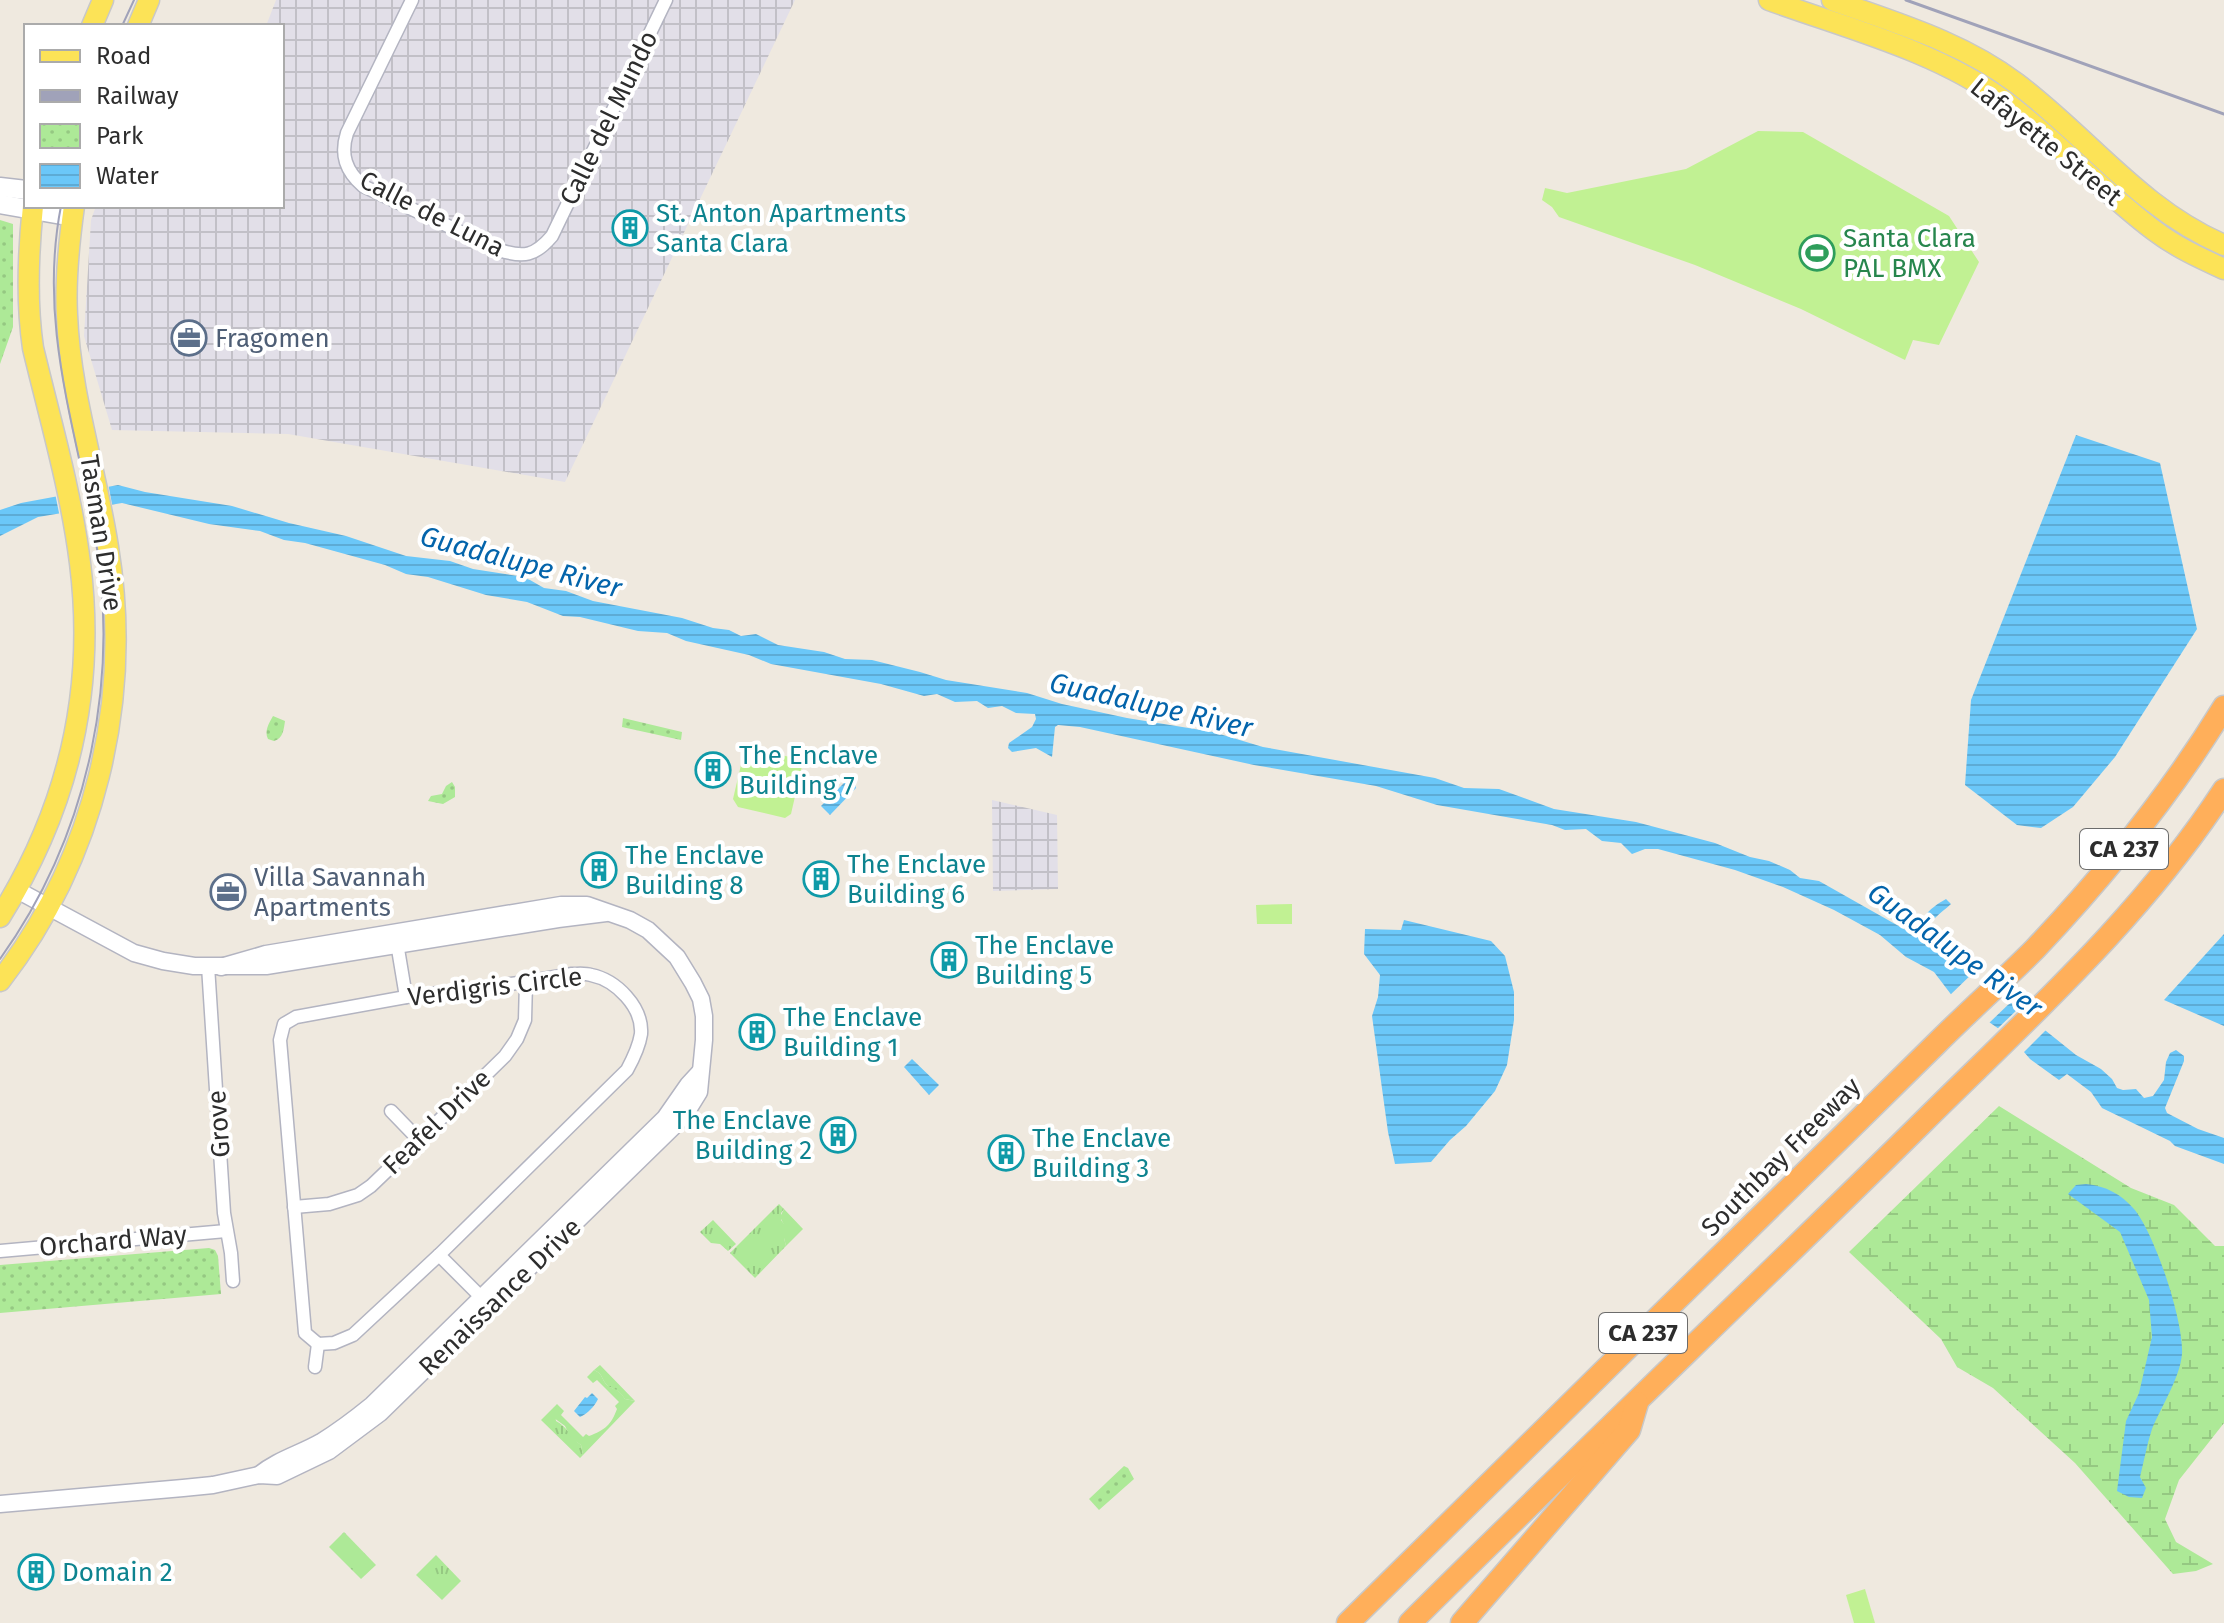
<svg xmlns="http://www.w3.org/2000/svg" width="2224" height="1623" font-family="'Fira Sans',sans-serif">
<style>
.industrial{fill:url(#industrial-grid)}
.grass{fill:url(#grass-tufts)}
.wetland{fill:url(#wetland-marsh)}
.park{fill:url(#park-dots)}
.garden{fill:#ade997}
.pitch{fill:#c1f193}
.water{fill:url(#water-rules)}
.pier{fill:#efe9df}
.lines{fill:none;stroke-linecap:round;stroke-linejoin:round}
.minor-casing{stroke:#b3b4c1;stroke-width:15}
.tertiary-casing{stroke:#b3b4c1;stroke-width:19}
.secondary-casing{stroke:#b3b4c1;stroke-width:21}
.primary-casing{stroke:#c8c8c8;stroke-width:23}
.motorway-casing{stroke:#c8c8c8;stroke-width:25}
.minor{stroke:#fff;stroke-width:12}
.tertiary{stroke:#fff;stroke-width:16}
.secondary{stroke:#fff;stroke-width:18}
.primary{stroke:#fce357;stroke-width:20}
.motorway{stroke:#ffaf5a;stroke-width:22}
.tram{stroke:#a0a2b9;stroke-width:2}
.rail{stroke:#a0a2b9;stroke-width:3}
.labels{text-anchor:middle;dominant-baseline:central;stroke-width:8;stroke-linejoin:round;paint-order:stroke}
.shield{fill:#fff;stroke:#6c6c6c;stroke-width:2}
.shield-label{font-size:24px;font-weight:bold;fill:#2d2d2d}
.street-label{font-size:26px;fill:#2d2d2d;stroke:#fff}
.culture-label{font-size:26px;fill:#0d838f;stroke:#fff;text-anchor:start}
.leisure-label{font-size:26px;fill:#27864d;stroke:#fff;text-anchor:start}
.service-label{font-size:26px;fill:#4e5e75;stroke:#fff;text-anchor:start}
.water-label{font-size:28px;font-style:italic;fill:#0364ab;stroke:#fff}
</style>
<defs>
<pattern id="industrial-grid" width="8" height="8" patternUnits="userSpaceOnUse" patternTransform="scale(2)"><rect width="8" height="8" fill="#e2dfe8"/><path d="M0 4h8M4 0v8" fill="none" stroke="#c2c0c7"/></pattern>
<pattern id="grass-tufts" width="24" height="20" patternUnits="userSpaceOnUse" patternTransform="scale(2)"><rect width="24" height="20" fill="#ade997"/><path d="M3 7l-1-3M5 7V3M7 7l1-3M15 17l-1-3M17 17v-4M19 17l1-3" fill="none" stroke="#95c882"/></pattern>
<pattern id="wetland-marsh" width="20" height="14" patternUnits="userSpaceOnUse" patternTransform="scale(2)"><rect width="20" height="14" fill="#ade997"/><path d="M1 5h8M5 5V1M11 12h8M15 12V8" fill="none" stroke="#95c882"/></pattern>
<pattern id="park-dots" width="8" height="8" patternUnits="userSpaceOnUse" patternTransform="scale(2)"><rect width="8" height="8" fill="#ade997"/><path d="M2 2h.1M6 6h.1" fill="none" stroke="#95c882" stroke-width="1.8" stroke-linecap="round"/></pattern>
<pattern id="water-rules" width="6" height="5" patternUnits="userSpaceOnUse" patternTransform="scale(2)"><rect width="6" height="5" fill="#6bc7f8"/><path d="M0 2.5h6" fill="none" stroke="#5dabd5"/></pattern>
</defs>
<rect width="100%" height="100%" fill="#efe9df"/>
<g class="industrial">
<polygon points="276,0 795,0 565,482 288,434 112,430 84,336 91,220 96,206 282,206 282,26 266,26"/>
<polygon points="992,800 1057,815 1058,889 993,891"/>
</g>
<g class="grass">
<polygon points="779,1204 784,1209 781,1213 781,1220 784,1224 784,1238 786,1246 755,1278 730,1253"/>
<polygon points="713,1220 736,1244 728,1251 720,1244 711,1243 700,1232"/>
<path d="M 600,1365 L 635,1401 L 625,1399 C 617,1387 613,1391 606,1384 C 601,1378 603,1374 594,1370 Z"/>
<path d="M 554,1407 L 556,1421 C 567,1426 571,1438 581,1445 L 583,1455 L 580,1458 L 541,1420 Z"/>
<polygon points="344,1532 376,1565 361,1579 329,1547"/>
<polygon points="436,1555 461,1581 442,1600 416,1575"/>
</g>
<polygon class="wetland" points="1999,1106 2131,1188 2174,1205 2215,1246 2224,1246 2224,1423 2179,1480 2165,1519 2176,1542 2213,1564 2196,1571 2173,1574 2075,1463 1993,1388 1957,1367 1941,1339 1849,1252"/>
<g class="park">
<polygon points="0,220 13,224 13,327 0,364"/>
<path d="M 273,716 L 285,721 C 284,728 283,739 274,741 L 268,739 C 264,731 269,723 273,716 Z"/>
<polygon points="623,718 682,732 681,740 622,727"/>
<polygon points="452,782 455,787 455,797 443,804 428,801 431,796 442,794 446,786"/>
<polygon points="209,1248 215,1250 218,1256 221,1294 0,1313 0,1265"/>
<polygon points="1124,1466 1128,1468 1134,1479 1099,1510 1089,1499"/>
</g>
<g class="garden">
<polygon points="784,1209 803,1229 786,1246 784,1238 784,1225 780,1217"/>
<path d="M 594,1370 C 603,1374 601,1378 606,1384 C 613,1391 617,1386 625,1399 L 635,1401 L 583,1455 L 581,1445 L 571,1438 L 565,1426 L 554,1418 L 554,1407 L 557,1404 L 564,1411 L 561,1415 L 583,1437 L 586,1434 L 589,1436 C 605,1430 611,1425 617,1409 L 615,1406 L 619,1402 L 597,1380 L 593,1383 L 587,1377 Z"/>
</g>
<g class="pitch">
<polygon points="1758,131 1803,132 1949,216 1979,262 1939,345 1913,340 1905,360 1801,309 1695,265 1559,217 1552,207 1542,200 1545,188 1567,193 1686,169"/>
<polygon points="750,748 799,759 802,766 791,814 785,818 738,807 733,799 744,752"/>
<polygon points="1292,904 1292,924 1257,924 1256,905"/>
<polygon points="1865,1589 1875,1623 1854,1623 1846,1595"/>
</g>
<g class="water">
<polygon points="2076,435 2160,463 2197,629 2115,757 2073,807 2041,828 2017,825 1965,785 1971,700"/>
<path d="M 118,485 L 145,492 L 232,506 L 289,523 L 346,536 L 406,556 L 450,561 L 473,569 L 518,576 L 530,580 L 544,588 L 566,591 L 593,601 L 682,618 L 713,628 L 729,630 L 741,636 L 756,634 L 778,645 L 824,652 L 845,659 L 872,660 L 920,672 L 946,680 L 1027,693 L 1062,704 L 1127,718 L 1213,732 L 1263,747 L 1435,778 L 1464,788 L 1499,789 L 1554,809 L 1636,822 L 1715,843 L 1750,857 L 1769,861 L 1790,870 L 1800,878 L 1819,881 L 1911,933 C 1917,929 1919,923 1924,917 C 1930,909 1937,904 1946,899 L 1951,904 C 1940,914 1928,921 1925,935 L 1928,943 L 1961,963 L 2076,1055 L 2101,1069 L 2112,1079 L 2117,1088 L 2123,1090 L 2136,1089 L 2144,1098 L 2153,1096 L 2164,1080 L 2166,1062 L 2170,1053 L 2176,1050 L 2184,1056 L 2184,1061 L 2165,1108 L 2167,1113 L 2198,1129 L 2224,1138 L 2224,1164 L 2175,1146 L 2170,1141 L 2102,1108 L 2091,1092 L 2067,1074 L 2059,1080 L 2030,1059 L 2012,1038 L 1953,997 L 1934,972 L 1906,957 L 1880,935 L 1834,910 L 1783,887 L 1735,870 L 1658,849 L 1645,849 L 1632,854 L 1621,843 L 1602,841 L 1586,829 L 1565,830 L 1552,825 L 1437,805 L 1376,786 L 1254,765 L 1080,727 L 1058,725 L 1055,727 L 1052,757 L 1036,748 L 1012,752 L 1008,748 L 1009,743 L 1032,727 L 1036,719 L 1035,714 L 1016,713 L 1002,706 L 988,708 L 977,701 L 955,702 L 937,694 L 924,696 L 881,684 L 771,664 L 749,655 L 686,641 L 667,633 L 638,631 L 580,617 L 563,616 L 527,602 L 486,595 L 428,577 L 406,574 L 385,565 L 305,543 L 284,540 L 260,531 L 209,524 L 122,503 L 38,517 L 0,536 L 0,510 L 21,503 Z"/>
<polygon points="847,780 854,781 856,788 830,815 821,806"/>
<polygon points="1404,920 1491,941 1505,956 1514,992 1514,1020 1507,1065 1495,1091 1466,1126 1450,1140 1431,1162 1395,1164 1388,1132 1372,1016 1378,997 1380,975 1364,954 1365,929 1401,930"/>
<polygon points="2224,934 2224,1026 2164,1000"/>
<polygon points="912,1059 939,1085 929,1095 904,1067"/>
<path d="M 2086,1184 C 2106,1186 2121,1194 2134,1209 C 2155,1234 2184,1322 2182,1354 C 2180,1378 2161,1407 2152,1429 C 2147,1444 2144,1461 2140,1477 L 2146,1488 L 2142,1498 L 2129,1497 L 2117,1491 L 2126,1421 L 2139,1393 L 2152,1337 L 2149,1300 L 2120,1232 L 2068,1194 L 2076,1185 Z"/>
<path d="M 592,1393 L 598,1399 C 594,1407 588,1413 580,1417 L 574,1411 L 585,1397 L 587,1398 Z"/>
</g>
<g class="pier">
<polygon points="108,483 113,509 60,518 55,493"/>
<polygon points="1976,970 2013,1000 1987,1025 1948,997"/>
<polygon points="2021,1006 2048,1028 2021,1055 2010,1041 1995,1031"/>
</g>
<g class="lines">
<defs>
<g id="minor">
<path d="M 412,0 L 347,133 C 340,155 346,171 363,186 L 499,250 C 524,258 535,256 552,236 L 666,0"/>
<polyline points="396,937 406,997"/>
<polyline points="208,966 224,1213 231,1253 233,1281"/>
<path d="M 572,974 C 578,974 585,973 591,975 C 616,980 643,1007 641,1034 C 639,1047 633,1059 627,1070 L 439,1255 L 353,1335 L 334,1343 L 318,1344 L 305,1333 L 280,1040 L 284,1024 L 296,1017 L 406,997 L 526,982 Z"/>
<polyline points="391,1111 419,1140"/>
<polyline points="294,1207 329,1204 358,1195 371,1186 419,1140 505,1056 517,1039 525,1020 526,982"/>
<polyline points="0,1251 226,1231"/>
<polyline points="439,1255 487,1303"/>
<polyline points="315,1367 318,1344"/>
</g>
<g id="tertiary">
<polyline points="17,890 134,953 163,961 194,966 266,966 558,919 606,913"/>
<path d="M 259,1475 C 277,1460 300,1454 321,1442 C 339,1431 356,1418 372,1405 L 665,1118 L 688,1085 L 700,1072"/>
<polyline points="0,1504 183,1488 213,1485 259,1475 277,1476 329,1451 380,1413 672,1128 686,1113 699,1092 704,1040 704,1016 701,999 693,983 677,957 648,930 630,920 587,905 561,905 266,954 221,967"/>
</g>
<g id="secondary">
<polyline points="0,187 26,190"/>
<polyline points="0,204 73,217"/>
</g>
<g id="primary">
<path d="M 1769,0 C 1846,28 1937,51 2003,100 C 2057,140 2101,191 2155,231 C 2176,247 2200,258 2224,269"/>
<path d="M 1832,0 C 1896,23 1962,42 2016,83 C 2087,136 2141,210 2224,245"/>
<polyline points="92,26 103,0"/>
<polyline points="138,26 149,0"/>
<path d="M 0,917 C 68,809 96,690 80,563 C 71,491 50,419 33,348 C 26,301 28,254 33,206"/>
<path d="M 0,981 C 95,859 133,700 108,547 C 96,470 70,393 67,315 C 65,279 69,242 74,206"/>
</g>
<g id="motorway">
<path d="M 1348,1623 L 1937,1043 C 1969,1011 2003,981 2035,949 C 2106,874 2170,795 2224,707"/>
<path d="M 1410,1623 C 1580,1454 1754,1289 1924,1121 C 2030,1016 2142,916 2224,790"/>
<polyline points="1462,1623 1629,1430 1637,1403"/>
</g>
</defs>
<use href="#minor" class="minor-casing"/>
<use href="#tertiary" class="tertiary-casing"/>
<use href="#secondary" class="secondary-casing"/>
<use href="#primary" class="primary-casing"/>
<use href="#motorway" class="motorway-casing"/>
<use href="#minor" class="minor"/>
<use href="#tertiary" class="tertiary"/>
<use href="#secondary" class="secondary"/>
<use href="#primary" class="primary"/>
<use href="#motorway" class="motorway"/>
<g class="tram">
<polyline points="122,26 134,0"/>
<path d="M 0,959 C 90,833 122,676 93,525 C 72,416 39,318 61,206"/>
</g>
<polyline class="rail" points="1906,0 2224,114"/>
</g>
<defs>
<symbol id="building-ring" viewBox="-11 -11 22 22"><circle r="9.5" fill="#fff" stroke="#0f9aa8" stroke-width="1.5"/><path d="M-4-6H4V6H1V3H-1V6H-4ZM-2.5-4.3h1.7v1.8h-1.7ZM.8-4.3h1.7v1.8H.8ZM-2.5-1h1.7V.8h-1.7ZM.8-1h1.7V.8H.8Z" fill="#0f9aa8"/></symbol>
<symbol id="stadium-ring" viewBox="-11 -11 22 22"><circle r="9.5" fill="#fff" stroke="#2e9e5b" stroke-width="1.5"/><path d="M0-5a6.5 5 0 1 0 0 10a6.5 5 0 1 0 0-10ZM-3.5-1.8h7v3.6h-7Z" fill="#2e9e5b"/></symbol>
<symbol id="office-ring" viewBox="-11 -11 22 22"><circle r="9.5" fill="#fff" stroke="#5c6f8a" stroke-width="1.5"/><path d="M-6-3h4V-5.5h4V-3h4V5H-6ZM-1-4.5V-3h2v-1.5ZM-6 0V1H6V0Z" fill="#5c6f8a"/></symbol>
</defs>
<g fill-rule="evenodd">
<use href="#building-ring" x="610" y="208" width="40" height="40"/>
<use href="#stadium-ring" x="1797" y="233" width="40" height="40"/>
<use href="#office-ring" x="169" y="318" width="40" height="40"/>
<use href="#building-ring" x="693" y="750" width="40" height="40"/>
<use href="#building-ring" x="579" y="850" width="40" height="40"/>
<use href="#building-ring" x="801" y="859" width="40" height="40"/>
<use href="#office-ring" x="208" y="872" width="40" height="40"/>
<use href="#building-ring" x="929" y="940" width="40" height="40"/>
<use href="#building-ring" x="737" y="1012" width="40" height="40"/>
<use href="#building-ring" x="818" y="1115" width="40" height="40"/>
<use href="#building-ring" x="986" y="1133" width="40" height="40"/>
<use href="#building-ring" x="16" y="1552" width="40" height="40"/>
</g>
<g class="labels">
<g class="shield">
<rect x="2080" y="829" width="88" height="40" rx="6"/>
<rect x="1599" y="1313" width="88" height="40" rx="6"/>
</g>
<g class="shield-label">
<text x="2124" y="849">CA 237</text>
<text x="1643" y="1333">CA 237</text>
</g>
<g class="street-label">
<text transform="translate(609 118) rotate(-64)">Calle del Mundo</text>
<text transform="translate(2046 142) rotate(39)">Lafayette Street</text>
<text transform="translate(432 214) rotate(27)">Calle de Luna</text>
<text transform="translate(101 533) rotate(81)">Tasman Drive</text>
<text transform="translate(495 987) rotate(-7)">Verdigris Circle</text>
<text transform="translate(437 1122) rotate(-44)">Feafel Drive</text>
<text transform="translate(219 1124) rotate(-94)">Grove</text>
<text transform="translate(1781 1157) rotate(-45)">Southbay Freeway</text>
<text transform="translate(113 1241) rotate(-5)">Orchard Way</text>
<text transform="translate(500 1297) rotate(-44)">Renaissance Drive</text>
</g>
<g class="culture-label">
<text x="656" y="213">St. Anton Apartments<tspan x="656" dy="30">Santa Clara</tspan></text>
<text x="739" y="755">The Enclave<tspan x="739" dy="30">Building 7</tspan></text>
<text x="625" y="855">The Enclave<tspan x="625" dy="30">Building 8</tspan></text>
<text x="847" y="864">The Enclave<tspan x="847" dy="30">Building 6</tspan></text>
<text x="975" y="945">The Enclave<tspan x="975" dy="30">Building 5</tspan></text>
<text x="783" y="1017">The Enclave<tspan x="783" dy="30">Building 1</tspan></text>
<text x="812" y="1120" text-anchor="end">The Enclave<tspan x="812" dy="30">Building 2</tspan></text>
<text x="1032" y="1138">The Enclave<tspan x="1032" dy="30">Building 3</tspan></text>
<text x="62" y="1572">Domain 2</text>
</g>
<g class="leisure-label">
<text x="1843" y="238">Santa Clara<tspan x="1843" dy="30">PAL BMX</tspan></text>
</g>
<g class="service-label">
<text x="215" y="338">Fragomen</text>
<text x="254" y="877">Villa Savannah<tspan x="254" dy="30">Apartments</tspan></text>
</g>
<g class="water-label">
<text transform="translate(521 562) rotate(15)">Guadalupe River</text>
<text transform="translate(1151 705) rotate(13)">Guadalupe River</text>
<text transform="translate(1955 950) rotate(36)">Guadalupe River</text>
</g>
</g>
<rect x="24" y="24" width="260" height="184" fill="#ffffff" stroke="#ababab" stroke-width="2"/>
<rect x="40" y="50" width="40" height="12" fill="#fce357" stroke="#ababab" stroke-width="2"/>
<text x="96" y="64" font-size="24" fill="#2d2d2d">Road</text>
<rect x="40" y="90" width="40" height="12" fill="#a0a2b9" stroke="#ababab" stroke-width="2"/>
<text x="96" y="104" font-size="24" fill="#2d2d2d">Railway</text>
<rect x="40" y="124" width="40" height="24" fill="url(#park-dots)" stroke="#ababab" stroke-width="2"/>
<text x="96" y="144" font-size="24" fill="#2d2d2d">Park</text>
<rect x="40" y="164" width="40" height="24" fill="url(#water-rules)" stroke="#ababab" stroke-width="2"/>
<text x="96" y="184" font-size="24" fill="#2d2d2d">Water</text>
</svg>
